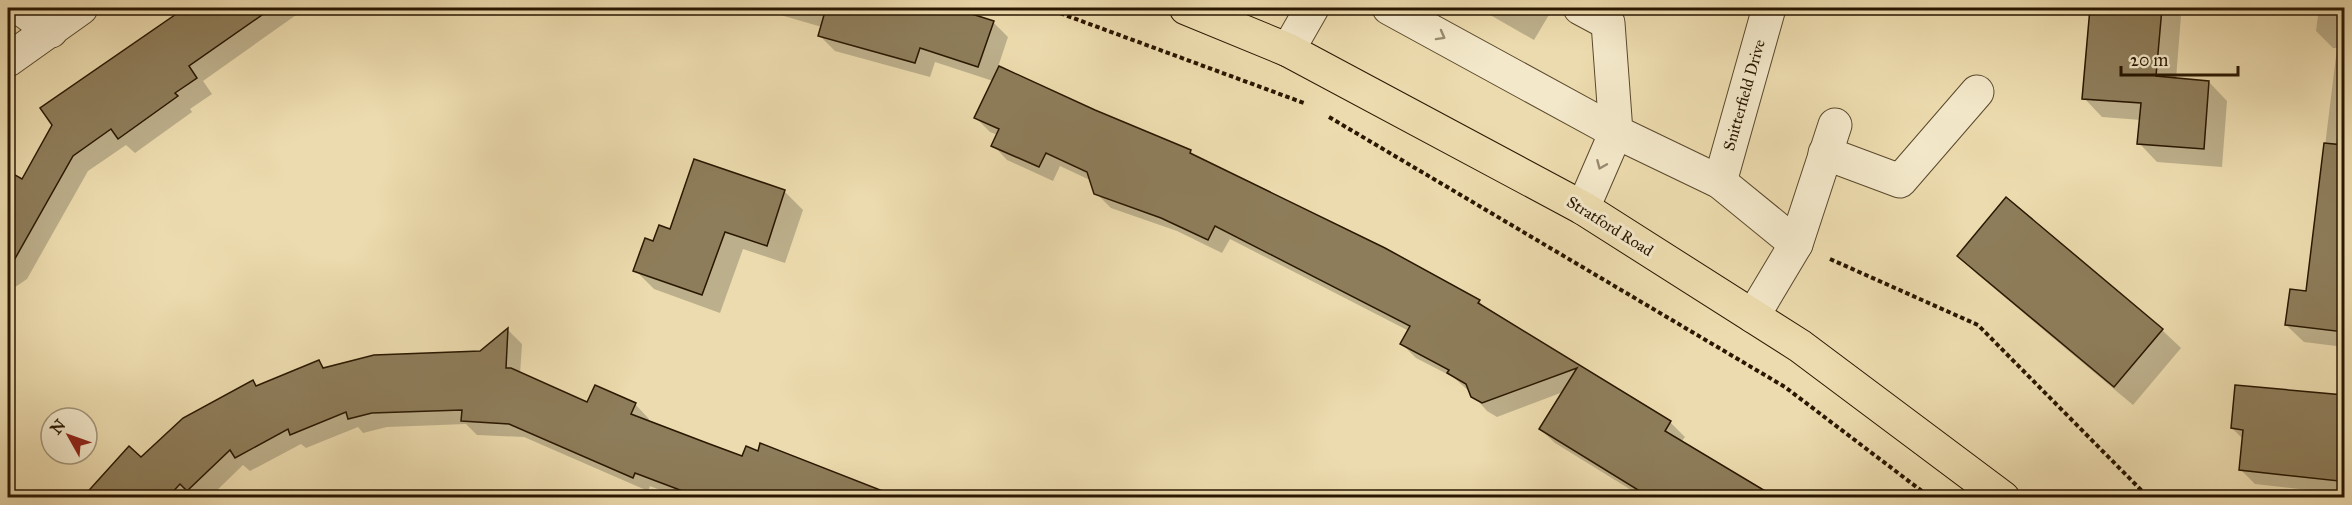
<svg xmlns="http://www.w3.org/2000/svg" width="2352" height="505" font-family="'IM FELL Great Primer',serif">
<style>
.shadow{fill:#0003}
.building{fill:#8e7d5a;stroke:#291700;stroke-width:1.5}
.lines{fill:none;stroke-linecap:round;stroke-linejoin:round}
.minor-casing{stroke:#5a482c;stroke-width:35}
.highway-casing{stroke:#291700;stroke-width:35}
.path{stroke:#291700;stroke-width:4;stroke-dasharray:4.5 3;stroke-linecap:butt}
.minor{stroke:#f3e8ca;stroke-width:33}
.highway{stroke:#ecdbae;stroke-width:33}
.oneway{stroke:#988a6f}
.labels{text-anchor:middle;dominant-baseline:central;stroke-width:6;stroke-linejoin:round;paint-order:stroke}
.street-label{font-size:16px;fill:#291700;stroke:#f3e8ca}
</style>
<rect width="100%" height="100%" fill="#ecdbae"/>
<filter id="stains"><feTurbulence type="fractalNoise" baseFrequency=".00333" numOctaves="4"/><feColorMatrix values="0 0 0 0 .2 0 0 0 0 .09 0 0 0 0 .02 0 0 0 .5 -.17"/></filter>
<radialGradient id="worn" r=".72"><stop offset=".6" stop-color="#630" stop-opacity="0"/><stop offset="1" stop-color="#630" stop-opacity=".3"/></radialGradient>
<g class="shadow">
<polygon points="186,8 306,8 203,81 212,94 190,109 192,112 135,153 126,145 88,171 27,279 8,292 8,185 13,175 23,181 54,125 42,108"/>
<polygon points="756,8 949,8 993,22 1008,37 998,67 1095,111 1190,151 1197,158 1479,301 1490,313 1670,422 1685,437 1681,442 1779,498 1634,498 1636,493 1555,443 1540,429 1563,392 1497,417 1487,411 1470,392 1453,377 1416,358 1402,344 1409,331 1230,239 1222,253 1177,231 1111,208 1096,193 1092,181 1060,166 1053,181 1007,160 993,145 998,135 990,132 976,118 993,81 935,62 930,77 835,51 820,36 822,27"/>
<polygon points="1478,8 1553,8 1534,40"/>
<polygon points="1704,8 1725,8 1722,15"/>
<polygon points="2091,8 2173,8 2181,16 2176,79 2209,82 2227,101 2222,167 2157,162 2139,143 2141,120 2102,117 2084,98"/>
<polygon points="2319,8 2344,8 2344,347 2304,342 2286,325 2307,293 2337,48 2333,48 2316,31"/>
<polygon points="695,161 785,192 803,210 785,263 743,249 720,313 654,289 635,270 654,243 671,231"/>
<polygon points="2007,199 2162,330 2181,348 2133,405 1977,274 1959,256"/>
<polygon points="508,330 522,344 520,374 588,404 635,404 649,419 648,422 743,458 875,498 680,498 650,486 648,491 524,437 477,435 466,424 387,427 363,433 358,427 306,448 301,444 250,471 243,465 209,498 84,498 253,382 258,387 319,362 326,369 481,353"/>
<polygon points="2310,392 2344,397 2344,494 2255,484 2240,469 2243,439 2232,428"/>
</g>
<g class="building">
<polygon points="185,8 272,8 189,66 197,78 175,93 178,96 118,139 111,129 73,156 8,271 8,171 22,179 52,125 40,108"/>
<polygon points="826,8 953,8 994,21 978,67 920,48 915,63 818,36"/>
<polygon points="2090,8 2162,8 2156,76 2209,81 2204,149 2137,144 2141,103 2082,99"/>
<polygon points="999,66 1095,110 1191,150 1190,153 1385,248 1480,300 1478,303 1671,421 1665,431 1777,498 1651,498 1539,429 1577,368 1482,403 1471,397 1466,384 1447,373 1449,370 1400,344 1410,326 1215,226 1208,240 1161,218 1094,194 1087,172 1046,153 1039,167 991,146 999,129 974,118"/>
<polygon points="2324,143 2344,145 2344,332 2285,325 2290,289 2306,291"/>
<polygon points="694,159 785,190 767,246 725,232 702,295 633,271 645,238 653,241 659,225 670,229"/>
<polygon points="2006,197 2163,329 2114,387 1957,256"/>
<polygon points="508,328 506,368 511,368 587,402 595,385 636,403 631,414 707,443 742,456 746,446 758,451 760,443 893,495 893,498 701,498 635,473 633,478 509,424 461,421 462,410 372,413 348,419 346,412 290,435 288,429 235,458 230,450 187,491 180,484 167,498 82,498 129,446 141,457 183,418 253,380 256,386 319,360 323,368 374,355 480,351"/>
<polygon points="2235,385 2344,395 2344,457 2342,457 2339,481 2239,470 2243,430 2231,428"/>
</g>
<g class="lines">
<defs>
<g id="minor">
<polyline points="16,8 24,11 51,31"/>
<polyline points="1389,8 1616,132 1583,208"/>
<polyline points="1580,8 1608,23 1616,132 1720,182 1796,244"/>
<polyline points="1288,50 1312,8"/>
<polyline points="8,60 81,8"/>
<polyline points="1825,153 1900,181 1977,92"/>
<polyline points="1720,182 1769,8"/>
<polyline points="1753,316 1796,244 1835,125"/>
</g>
<polyline id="highway" points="1186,8 1288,50 1583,208 1800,346 2003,498"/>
</defs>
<use href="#minor" class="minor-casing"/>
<use href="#highway" class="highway-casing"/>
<g class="path">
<polyline points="1046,8 1304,103"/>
<polyline points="1329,117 1785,387 1931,498"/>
<polyline points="1830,259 1978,325 2149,498"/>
</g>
<use href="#minor" class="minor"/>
<use href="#highway" class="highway"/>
</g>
<defs><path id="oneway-chevron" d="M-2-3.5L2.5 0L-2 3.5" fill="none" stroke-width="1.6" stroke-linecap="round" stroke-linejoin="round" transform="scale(1.5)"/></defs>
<g class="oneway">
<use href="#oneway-chevron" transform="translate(1441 36) rotate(29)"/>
<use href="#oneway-chevron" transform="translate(1601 165) rotate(113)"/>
</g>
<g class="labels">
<g class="street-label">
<text transform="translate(1744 95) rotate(-74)">Snitterfield Drive</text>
<text transform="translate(1610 226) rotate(32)">Stratford Road</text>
</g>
</g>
<rect width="2352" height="505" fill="none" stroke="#ecdbae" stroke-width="30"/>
<rect x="9" y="9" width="2334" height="487" fill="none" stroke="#291700" stroke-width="3"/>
<rect x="15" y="15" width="2322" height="475" fill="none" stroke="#291700" stroke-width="1.5"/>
<g transform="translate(69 436) rotate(310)"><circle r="28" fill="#f3e8ca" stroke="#a29479" stroke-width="1.5"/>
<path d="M0-4.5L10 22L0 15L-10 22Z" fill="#8f2418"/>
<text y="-9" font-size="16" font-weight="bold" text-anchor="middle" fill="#291700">N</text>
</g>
<path d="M2121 66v9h117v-9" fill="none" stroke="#291700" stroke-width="3"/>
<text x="2130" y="66" font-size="18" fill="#291700" stroke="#f3e8ca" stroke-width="4.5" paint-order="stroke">20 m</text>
<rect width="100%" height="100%" filter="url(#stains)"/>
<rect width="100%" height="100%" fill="url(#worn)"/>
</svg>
